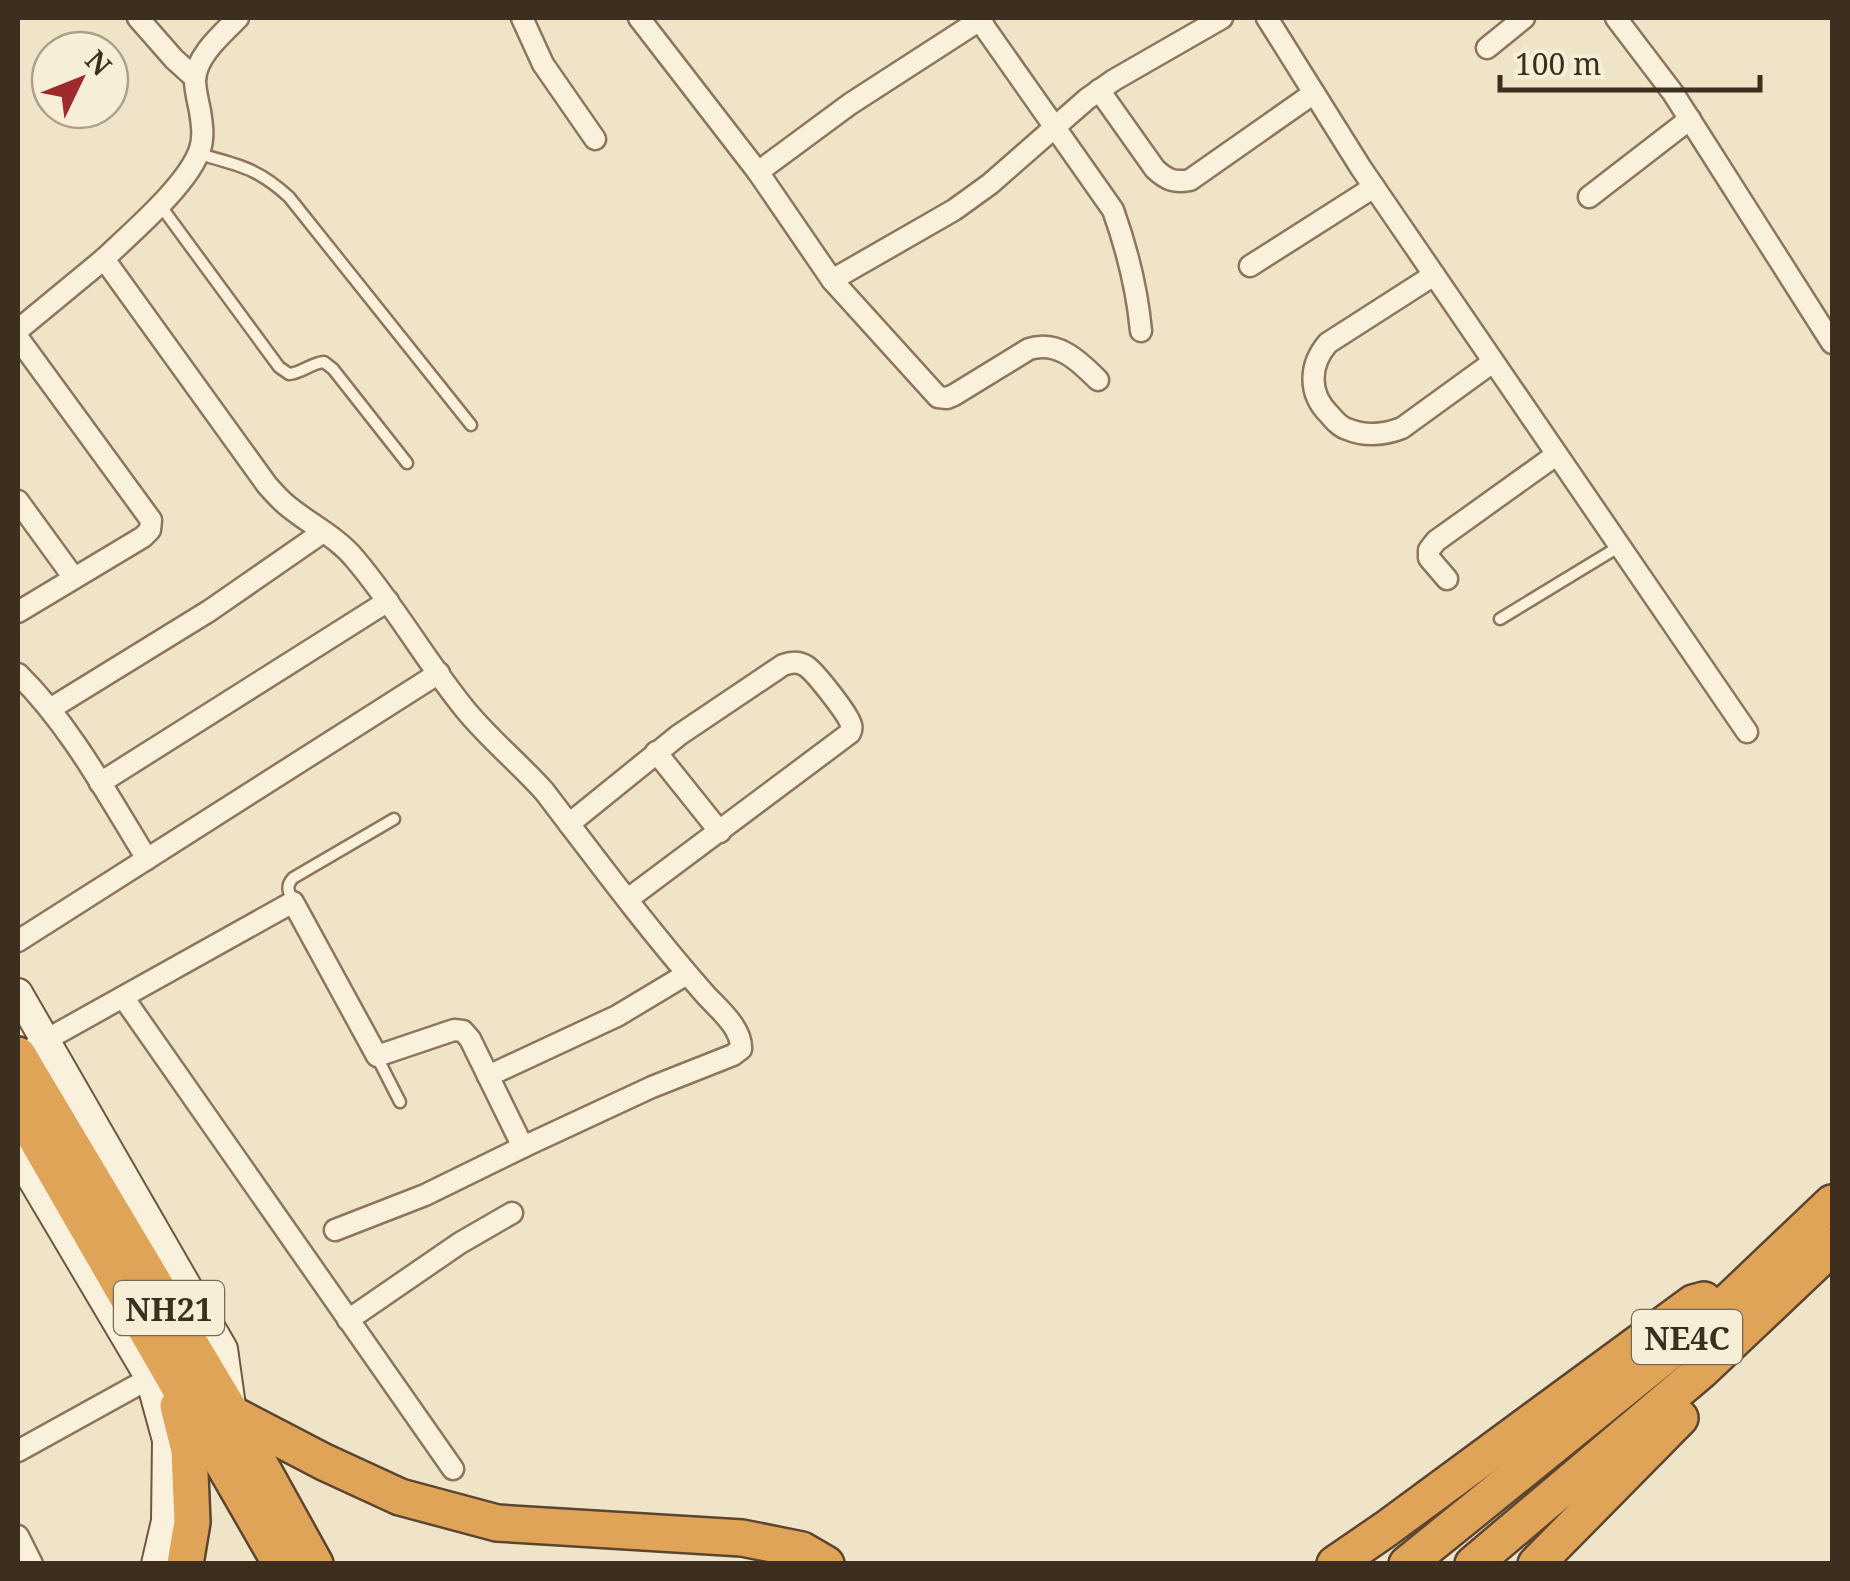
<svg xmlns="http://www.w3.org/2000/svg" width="1850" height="1581" font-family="'Noto Serif',serif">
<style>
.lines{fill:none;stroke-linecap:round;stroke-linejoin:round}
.lane-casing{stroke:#8d765c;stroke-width:15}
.street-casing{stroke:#8d765c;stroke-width:25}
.secondary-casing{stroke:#6f573f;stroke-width:32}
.highway-casing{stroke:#5b4430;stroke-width:40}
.lane{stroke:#faf1dc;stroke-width:10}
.street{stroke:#faf1dc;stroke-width:20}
.secondary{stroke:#faf1dc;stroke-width:28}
.highway{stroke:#e0a458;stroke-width:35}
.labels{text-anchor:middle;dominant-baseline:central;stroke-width:8;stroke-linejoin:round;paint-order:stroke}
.shield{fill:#f7eed8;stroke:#756857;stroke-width:2.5}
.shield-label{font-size:32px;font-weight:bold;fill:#3d2e20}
</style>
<rect width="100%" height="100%" fill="#f0e4c8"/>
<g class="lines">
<defs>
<g id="lane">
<path d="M 199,154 C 238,165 258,168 289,197 L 471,425"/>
<path d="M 160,205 L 279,367 L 289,374 C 302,373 311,363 324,362 L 333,369 L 407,463"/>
<polyline points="1500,619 1620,546"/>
<path d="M 293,902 C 289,892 285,887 293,878 L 394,819"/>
<polyline points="377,1057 400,1102"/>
</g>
<g id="street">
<polyline points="138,18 174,59 195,78"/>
<polyline points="522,18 543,64 595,139"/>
<path d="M 639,18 L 758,172 L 832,280 L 938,397 L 947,398 L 954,395 L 1029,349 C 1058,340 1079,361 1098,380"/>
<path d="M 978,18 L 1113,210 C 1128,252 1137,288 1141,331"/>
<polyline points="1267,18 1361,168 1747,732"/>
<polyline points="1616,18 1673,93 1832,343"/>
<polyline points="1487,48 1524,18"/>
<path d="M 1099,90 L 1155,169 C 1167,180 1174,183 1190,180 L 1314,93"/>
<polyline points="758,172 850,104 983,18"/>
<polyline points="1589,197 1690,119"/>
<polyline points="1250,266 1374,187"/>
<path d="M 1434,275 L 1328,343 C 1309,365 1308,393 1329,414 C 1334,420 1340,427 1347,429 C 1366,437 1384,435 1402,428 L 1493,362"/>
<polyline points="832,280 954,210 990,184 1087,99 1114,80 1222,18"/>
<polyline points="18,330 104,259"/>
<polyline points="18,338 151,520 150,530 143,537 18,612"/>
<polyline points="18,501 74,578"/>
<polyline points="1447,579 1429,558 1429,550 1436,541 1556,455"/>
<path d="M 18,674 C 71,726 108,796 147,859"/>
<polyline points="50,709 209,611 323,532"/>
<polyline points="656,752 720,832"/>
<polyline points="100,783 388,601"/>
<path d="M 569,824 L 679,735 L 783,665 C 791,662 798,661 806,666 C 815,672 849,715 851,725 C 852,728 851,731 850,733 L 628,899"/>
<polyline points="18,941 439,673"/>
<polyline points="123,997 453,1469"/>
<path d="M 35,1046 L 293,902 L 377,1056 L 454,1030 L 463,1031 L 470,1039 L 523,1147 L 652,1087 L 733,1055 L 741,1049 C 742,1027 717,1008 704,993 C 647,928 596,859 544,791 C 518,762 488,738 464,708 C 425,660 395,606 355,559 C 337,537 311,525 289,507 C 281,501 274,493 267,485 L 104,259 C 131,233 189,184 200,149 C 204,137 202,124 200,111 C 198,101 195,90 195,80 C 196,56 222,34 238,18"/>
<polyline points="488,1076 617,1016 687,974"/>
<polyline points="335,1230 425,1195 523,1147"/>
<polyline points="348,1320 460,1243 512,1213"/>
<polyline points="18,1451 150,1378"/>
<polyline points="18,1536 32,1564"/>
</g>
<g id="secondary">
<polyline points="18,993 223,1349 231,1406"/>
<polyline points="18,1155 150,1378 167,1440 166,1521 156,1564"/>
</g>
<g id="highway">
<polyline points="18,1055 232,1414 315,1564"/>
<polyline points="18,1107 281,1564"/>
<polyline points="178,1406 189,1450 192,1522 185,1564"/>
<polyline points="232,1414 324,1462 400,1497 497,1523 742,1538 802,1550 826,1564"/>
<polyline points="1335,1564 1386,1529 1693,1303 1704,1300"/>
<polyline points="1407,1564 1709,1320 1832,1203"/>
<polyline points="1473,1564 1701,1371 1832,1247"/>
<polyline points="1536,1564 1680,1418"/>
</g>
</defs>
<use href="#lane" class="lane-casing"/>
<use href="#street" class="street-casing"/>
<use href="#secondary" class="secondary-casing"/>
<use href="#highway" class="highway-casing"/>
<use href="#lane" class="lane"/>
<use href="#street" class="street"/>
<use href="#secondary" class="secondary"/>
<use href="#highway" class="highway"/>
</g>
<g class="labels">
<g class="shield">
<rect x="114" y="1281" width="110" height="54" rx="8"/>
<rect x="1632" y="1310" width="110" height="54" rx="8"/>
</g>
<g class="shield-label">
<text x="169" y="1308">NH21</text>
<text x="1687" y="1337">NE4C</text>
</g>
</g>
<rect width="1850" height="1581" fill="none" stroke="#3d2e20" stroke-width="40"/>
<g transform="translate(80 80) rotate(47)"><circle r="48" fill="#f7eed8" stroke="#ada18e" stroke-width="2.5"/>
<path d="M0-8L18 38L0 25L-18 38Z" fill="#9e2a2b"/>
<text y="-15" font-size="28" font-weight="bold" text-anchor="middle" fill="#3d2e20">N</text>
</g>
<path d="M1500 75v15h260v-15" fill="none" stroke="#3d2e20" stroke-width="5"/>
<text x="1515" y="75" font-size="30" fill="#3d2e20" stroke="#f7eed8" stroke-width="8" paint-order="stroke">100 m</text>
</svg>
